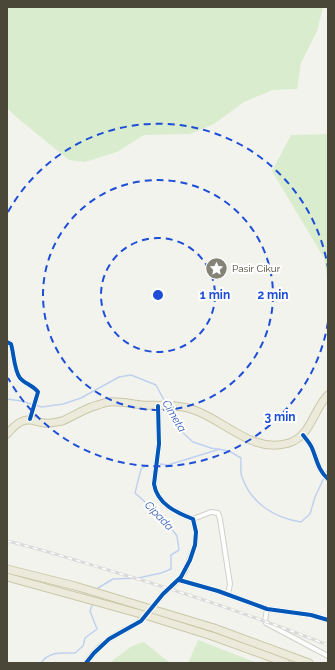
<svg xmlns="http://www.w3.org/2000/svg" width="335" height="670" font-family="Raleway,sans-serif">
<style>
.green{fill:#d9edce}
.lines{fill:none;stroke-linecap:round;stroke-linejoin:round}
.stream{stroke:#c0d1ef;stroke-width:1.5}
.street-casing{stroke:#d1d1cb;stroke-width:6}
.highway-casing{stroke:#cac7a9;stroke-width:9}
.street{stroke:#fdfdfc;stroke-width:4}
.highway{stroke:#ecebdb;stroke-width:7}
.rail-casing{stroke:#dadad9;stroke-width:3}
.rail{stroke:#fff;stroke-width:1.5;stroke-dasharray:4.5;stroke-linecap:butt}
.highway-bridge-casing{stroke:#cac7a9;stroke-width:9;stroke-linecap:butt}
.highway-bridge{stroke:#ecebdb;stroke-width:7}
.cycleway-casing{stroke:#fff;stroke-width:6}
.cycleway{stroke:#0057b8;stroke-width:4}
.ring{fill:none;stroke:#1d4ed8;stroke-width:2;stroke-dasharray:7 5}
.labels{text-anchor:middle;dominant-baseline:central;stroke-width:4;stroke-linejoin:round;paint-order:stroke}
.poi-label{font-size:10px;fill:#4a4739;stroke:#fff;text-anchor:start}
.water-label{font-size:11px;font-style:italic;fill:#325db5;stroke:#fff}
.centre{fill:#1d4ed8;stroke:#fff;stroke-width:2}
.ring-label{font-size:12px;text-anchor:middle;font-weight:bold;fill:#1d4ed8;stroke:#fff;stroke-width:4;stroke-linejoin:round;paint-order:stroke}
</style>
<rect width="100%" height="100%" fill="#f3f3ed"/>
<g class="green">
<polygon points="7,7 323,7 317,31 301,63 297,89 273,90 244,102 214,124 190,134 144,135 117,152 85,162 69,160 15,116 7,108"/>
<polygon points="328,134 328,283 324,258 272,171 291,135"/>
<polygon points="198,640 257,663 188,663"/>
<polygon points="144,642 170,663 111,663 113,660 132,646"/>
</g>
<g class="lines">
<g class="stream">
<polyline points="7,399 21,401 42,407 63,404 81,398 119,377 131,375 156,385 166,404"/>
<path d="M 169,409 L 181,431 L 193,442 L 211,448 L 229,451 L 241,458 C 241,464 240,472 242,477 C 251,503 274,518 301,522 L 310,514 L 315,497 L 328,469"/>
<polyline points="328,435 328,439"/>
<polyline points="160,464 168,465 220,449"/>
<polyline points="98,590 98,588 113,579 138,578 161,573 171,569 171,555 179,550 177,536 164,519 135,493 141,469 147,465"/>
<path d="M 41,663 C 49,651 62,653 75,653 L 83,646 L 85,638 L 97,629 L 90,611 L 93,603"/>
</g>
<defs>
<g id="street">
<path d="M 7,342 L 11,344 C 14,354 14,370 20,378 C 25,384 33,385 38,392 L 30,419"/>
<path d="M 303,435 C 306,439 310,443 312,448 C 317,460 318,470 328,479"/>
<polyline points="193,519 211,512 218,513 220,519 230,584 228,594"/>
<polyline points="179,580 218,591 267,609 311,615 328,620"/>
<polyline points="267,609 265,621 266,623 328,656"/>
<path d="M 150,610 L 163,594 L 179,580 L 185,571 L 195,545 L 196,532 L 193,519 C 177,513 157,504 154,484 L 159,444 L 158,406"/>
<path d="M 86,663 C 94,651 106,640 119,633 C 129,627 138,625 146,615"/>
</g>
<g id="highway">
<path d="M 7,434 C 12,429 16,423 23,421 C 31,418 36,422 44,423 C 50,424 56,422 62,421 C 74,416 85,408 98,405 C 101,404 106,402 109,402 C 120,401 132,404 143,405 C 159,406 178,404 194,410 C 226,421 252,454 289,443 C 311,436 313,410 328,395"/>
<polyline points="214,628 309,663"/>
<polyline points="212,636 286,663"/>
</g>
</defs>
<use href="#street" class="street-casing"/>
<use href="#highway" class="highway-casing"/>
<use href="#street" class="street"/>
<use href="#highway" class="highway"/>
<defs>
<path id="rail" d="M 7,541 C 45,550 81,562 118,573 C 189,594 259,618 328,645"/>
</defs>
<use href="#rail" class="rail-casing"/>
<use href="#rail" class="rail"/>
<defs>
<g id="highway-bridge">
<polyline points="7,569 75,586 214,628"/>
<polyline points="7,577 148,616 212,636"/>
</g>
</defs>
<use href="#highway-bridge" class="highway-bridge-casing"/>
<use href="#highway-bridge" class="highway-bridge"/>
<defs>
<g id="cycleway">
<path d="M 7,342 L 11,344 C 14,354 14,370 20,378 C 25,384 33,385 38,392 L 30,419"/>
<path d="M 303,435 C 306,439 310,443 312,448 C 317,460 318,470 328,479"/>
<polyline points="179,580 218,591 267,609 311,615 328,620"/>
<path d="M 86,663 L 94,653 L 109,639 L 141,621 L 163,594 L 181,577 L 190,560 L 195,545 L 196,532 L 193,519 C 177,513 157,504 154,484 L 159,444 L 158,406"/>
</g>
</defs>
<use href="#cycleway" class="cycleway-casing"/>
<use href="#cycleway" class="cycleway"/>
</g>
<g class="ring">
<circle cx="158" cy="295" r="57"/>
<circle cx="158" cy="295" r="115"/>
<path d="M328 322A172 172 0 0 1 8 378M8 212A172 172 0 0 1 328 268"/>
</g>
<defs>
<symbol id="sight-disc" viewBox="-11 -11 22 22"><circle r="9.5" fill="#858378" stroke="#fff"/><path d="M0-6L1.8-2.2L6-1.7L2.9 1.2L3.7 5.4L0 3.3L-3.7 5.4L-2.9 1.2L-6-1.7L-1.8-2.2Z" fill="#fff"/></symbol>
</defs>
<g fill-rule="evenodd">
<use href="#sight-disc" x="204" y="256" width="25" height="25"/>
</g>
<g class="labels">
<g class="poi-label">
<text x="232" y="268">Pasir Cikur</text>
</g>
<g class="water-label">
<text transform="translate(174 416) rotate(59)">Cimeta</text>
<text transform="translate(159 516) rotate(46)">Cipada</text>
</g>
</g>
<circle cx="158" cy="295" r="6" class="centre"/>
<g class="ring-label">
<text x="215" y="299">1 min</text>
<text x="273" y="299">2 min</text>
<text x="280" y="421">3 min</text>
</g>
<rect width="335" height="670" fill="none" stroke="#4a4739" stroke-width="16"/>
</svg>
